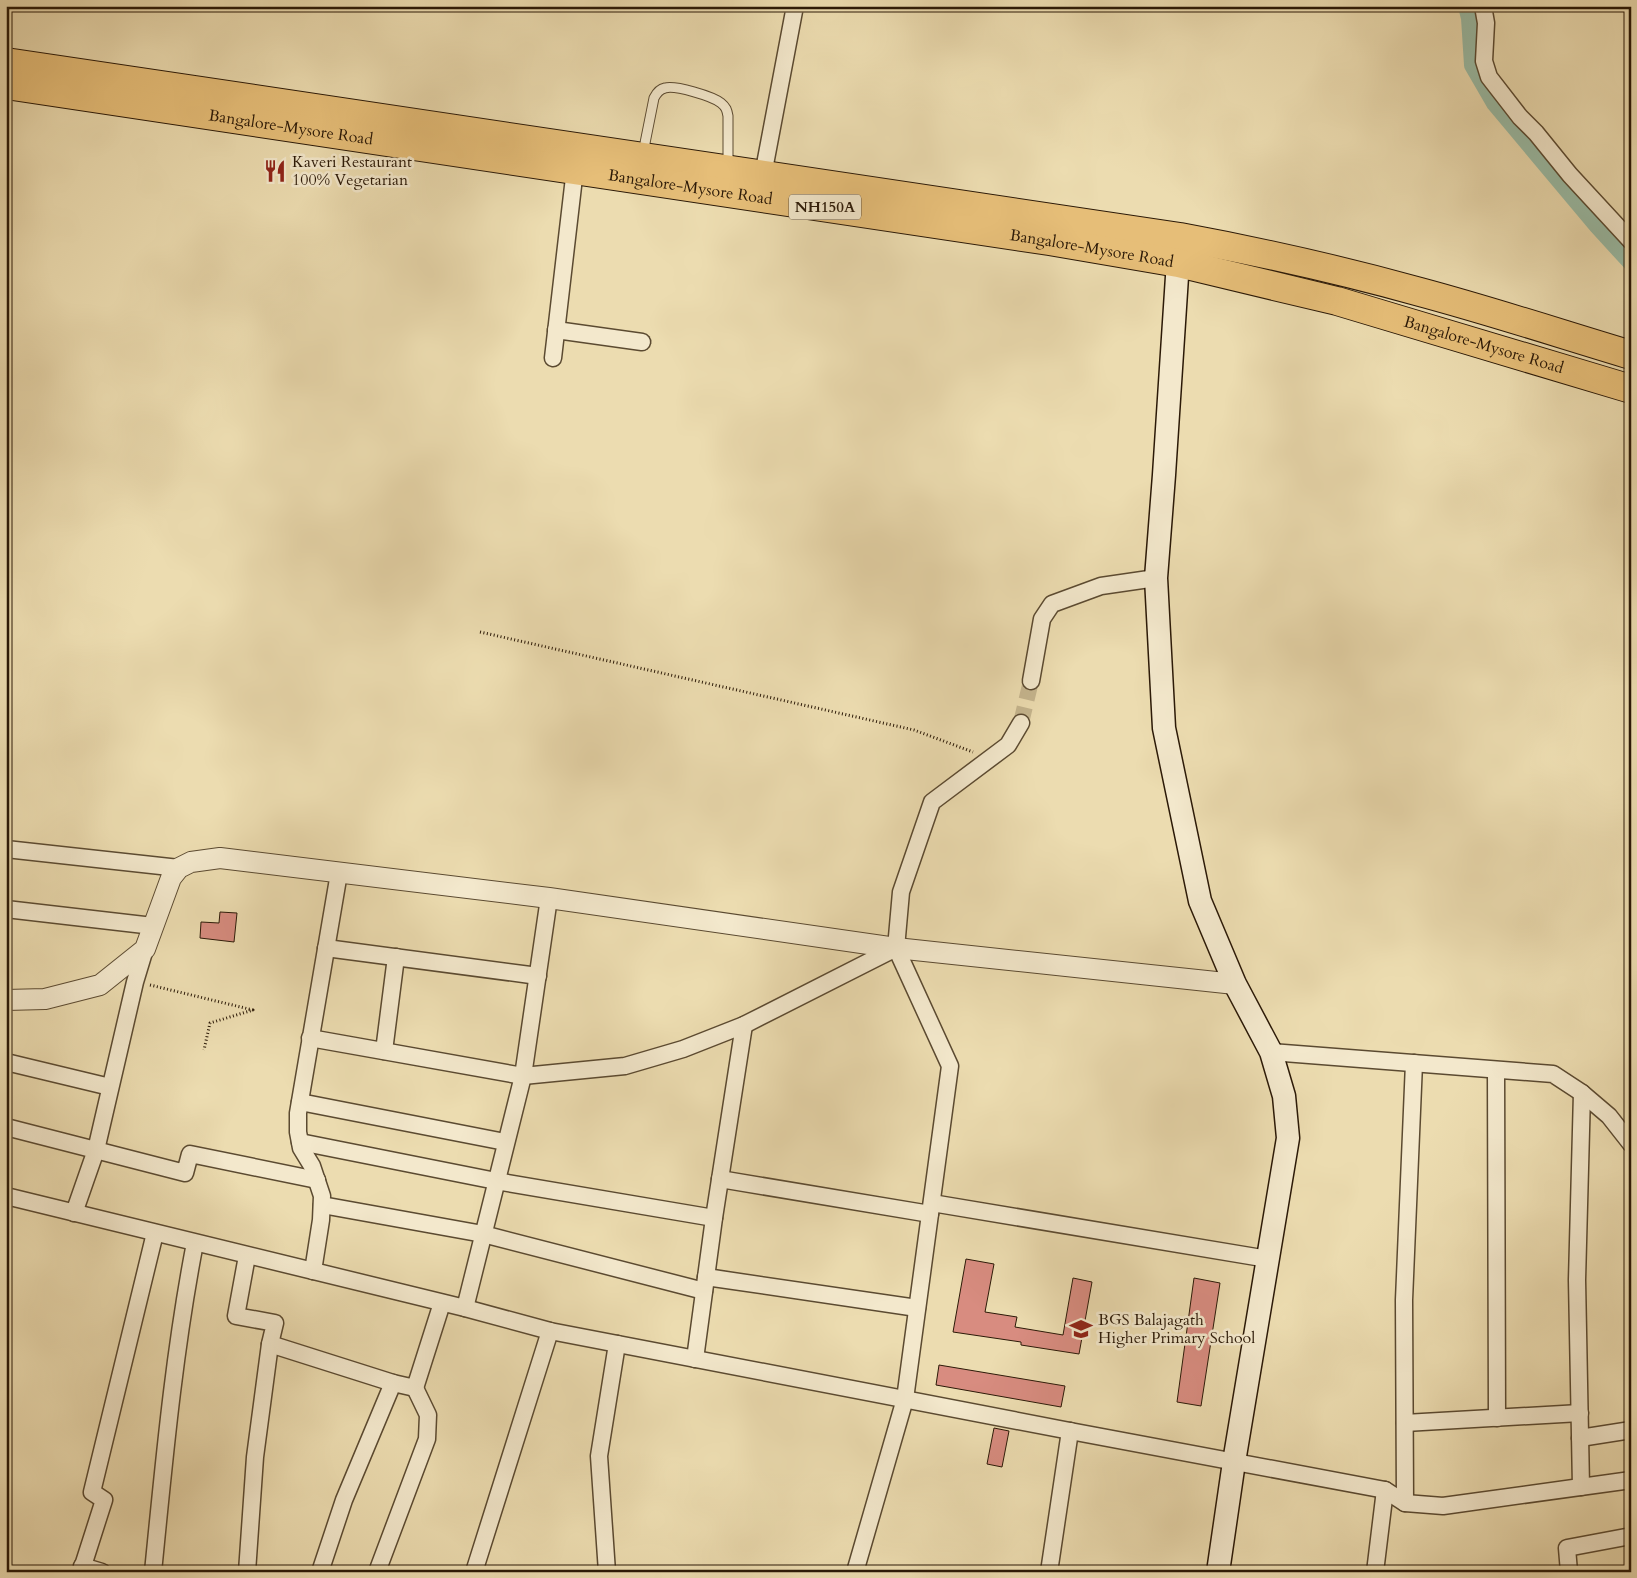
<svg xmlns="http://www.w3.org/2000/svg" width="1637" height="1578" font-family="Cardo,serif">
<style>
.lines{fill:none;stroke-linecap:round;stroke-linejoin:round}
.canal{stroke:#9abca6;stroke-width:18}
.building{fill:#d88c80;stroke:#2b1907}
.minor-tunnel{stroke:#c5b58e;stroke-width:16;stroke-dasharray:16 8;stroke-linecap:butt}
.service-casing{stroke:#5b4a31;stroke-width:11}
.minor-casing{stroke:#5b4a31;stroke-width:19}
.tertiary-casing{stroke:#5b4a31;stroke-width:22}
.secondary-casing{stroke:#2b1907;stroke-width:25}
.trunk-casing{stroke:#2b1907;stroke-width:30}
.path{stroke:#2b1907;stroke-width:3;stroke-dasharray:1 2.5;stroke-linecap:butt}
.service{stroke:#f3e8cc;stroke-width:9}
.minor{stroke:#f3e8cc;stroke-width:16}
.tertiary{stroke:#f3e8cc;stroke-width:20}
.secondary{stroke:#f3e8cc;stroke-width:22}
.trunk{stroke:#e6be78;stroke-width:28}
.labels{text-anchor:middle;dominant-baseline:central;stroke-width:5;stroke-linejoin:round;paint-order:stroke}
.shield{fill:#f3e8cc;stroke:#675742;stroke-width:1}
.shield-label{font-size:15px;font-weight:bold;fill:#2b1907}
.street-label{font-size:16px;fill:#2b1907;stroke:#f3e8cc}
.poi-label{font-size:16px;fill:#2b1907;stroke:#f3e8cc;text-anchor:start}
</style>
<rect width="100%" height="100%" fill="#ecdcb0"/>
<filter id="stains"><feTurbulence type="fractalNoise" baseFrequency=".004" numOctaves="4"/><feColorMatrix values="0 0 0 0 .2 0 0 0 0 .09 0 0 0 0 .02 0 0 0 .5 -.17"/></filter>
<radialGradient id="worn" r=".72"><stop offset=".6" stop-color="#630" stop-opacity="0"/><stop offset="1" stop-color="#630" stop-opacity=".3"/></radialGradient>
<g class="lines">
<polyline class="canal" points="1467,6 1470,18 1473,65 1495,103 1598,226 1631,262"/>
</g>
<g class="building">
<polygon points="220,912 237,913 234,942 200,938 201,922 219,923"/>
<polygon points="966,1259 994,1264 985,1312 1017,1317 1015,1327 1063,1335 1073,1278 1092,1282 1079,1354 1021,1345 1021,1342 953,1332"/>
<polygon points="1194,1278 1220,1283 1201,1406 1177,1402"/>
<polygon points="939,1365 1065,1386 1061,1407 936,1385"/>
<polygon points="994,1428 1009,1431 1002,1467 987,1464"/>
</g>
<g class="lines">
<polyline class="minor-tunnel" points="1021,723 1031,681"/>
<defs>
<path id="service" d="M 643,153 L 654,98 C 656,94 660,89 665,88 C 675,85 712,96 721,103 C 726,107 727,110 728,116 L 728,167"/>
<g id="minor">
<polyline points="1483,6 1486,23 1484,61 1489,77 1520,117 1536,133 1570,175 1631,241"/>
<polyline points="763,175 795,6"/>
<polyline points="556,330 642,342"/>
<polyline points="553,358 575,169"/>
<polyline points="1031,681 1042,619 1052,604 1101,586 1156,578"/>
<polyline points="6,849 179,868"/>
<polyline points="6,909 153,926"/>
<polyline points="326,948 538,976"/>
<polyline points="310,1038 523,1076 625,1066 683,1049 744,1025 896,948"/>
<polyline points="384,1051 396,957"/>
<polyline points="1271,1052 1553,1074 1582,1093 1609,1116 1631,1144"/>
<polyline points="6,1062 110,1087"/>
<polyline points="1496,1070 1497,1418"/>
<polyline points="300,1102 505,1142"/>
<polyline points="6,1127 185,1173 190,1154 317,1180"/>
<polyline points="300,1142 496,1181 714,1218"/>
<polyline points="720,1179 930,1214"/>
<polyline points="6,1196 465,1308 550,1331 1070,1431 1385,1490 1405,1503 1443,1506 1631,1480"/>
<polyline points="932,1203 1268,1259"/>
<polyline points="322,1205 483,1234 704,1291"/>
<polyline points="74,1213 96,1150 135,982 145,949"/>
<polyline points="247,1256 236,1316 275,1323 270,1344 393,1383"/>
<polyline points="313,1271 321,1220 322,1196 312,1166 301,1148 298,1132 298,1113 339,873"/>
<polyline points="706,1277 917,1308"/>
<polyline points="465,1308 523,1076 549,898"/>
<polyline points="695,1359 714,1218 744,1025"/>
<polyline points="1405,1423 1580,1413"/>
<polyline points="1580,1438 1631,1430"/>
<polyline points="1581,1487 1577,1280 1582,1093"/>
<polyline points="1405,1503 1404,1300 1414,1063"/>
<polyline points="82,1566 102,1572"/>
<polyline points="81,1572 104,1500 92,1492 155,1233"/>
<path d="M 153,1572 C 164,1462 174,1351 195,1243"/>
<polyline points="247,1572 255,1457 270,1344"/>
<polyline points="320,1572 344,1500 393,1383 415,1388 442,1303"/>
<polyline points="377,1572 427,1439 428,1415 415,1388"/>
<polyline points="474,1572 550,1331"/>
<polyline points="607,1572 599,1456 617,1344"/>
<polyline points="855,1572 905,1399 950,1066 896,948 901,892 932,802 1008,745 1021,723"/>
<polyline points="1049,1572 1070,1431"/>
<polyline points="1375,1572 1385,1490"/>
<polyline points="1569,1572 1567,1548 1631,1536"/>
</g>
<polyline id="tertiary" points="6,1000 45,999 100,985 145,949 171,878 179,868 191,862 220,858 549,898 896,948 1235,984"/>
<polyline id="secondary" points="1179,246 1164,475 1156,578 1164,728 1200,901 1235,984 1271,1052 1284,1096 1288,1138 1234,1462 1218,1572"/>
<g id="trunk">
<path d="M 6,62 L 1180,237 C 1261,252 1341,270 1420,292 C 1491,311 1561,334 1631,355"/>
<path id="s1" d="M 6,85 L 1049,241 L 1178,263 L 1337,301 L 1631,389"/>
</g>
</defs>
<use href="#service" class="service-casing"/>
<use href="#minor" class="minor-casing"/>
<use href="#tertiary" class="tertiary-casing"/>
<use href="#secondary" class="secondary-casing"/>
<use href="#trunk" class="trunk-casing"/>
<g class="path">
<polyline points="480,632 914,730 973,752"/>
<polyline points="150,985 253,1010 210,1023 204,1050"/>
</g>
<use href="#service" class="service"/>
<use href="#minor" class="minor"/>
<use href="#tertiary" class="tertiary"/>
<use href="#secondary" class="secondary"/>
<use href="#trunk" class="trunk"/>
</g>
<defs>
<symbol id="restaurant-bare" viewBox="-9 -9 18 18"><path d="M-5-6h1v4h1v-4h1v4h1v-4h1v5L-1.5 .5V6h-2V.5L-5-1ZM5-6V6H3V1.5H1.5Q1.5-4 5-6Z" fill="#8f2418" stroke="#f3e8cc" stroke-width="2.5" paint-order="stroke"/></symbol>
<symbol id="school-bare" viewBox="-9 -9 18 18"><path d="M0-5L7-2L0 1L-7-2ZM-4 1L0 2.5L4 1V4Q0 6-4 4Z" fill="#8f2418" stroke="#f3e8cc" stroke-width="2.5" paint-order="stroke"/></symbol>
</defs>
<g fill-rule="evenodd">
<use href="#restaurant-bare" x="259" y="155" width="32" height="32"/>
<use href="#school-bare" x="1065" y="1313" width="32" height="32"/>
</g>
<g class="labels">
<rect class="shield" x="789" y="194.5" width="72" height="25" rx="4"/>
<g class="shield-label">
<text x="825" y="207">NH150A</text>
</g>
<g class="street-label">
<text stroke="none"><textPath href="#s1" startOffset="288">Bangalore-Mysore Road</textPath></text>
<text stroke="none"><textPath href="#s1" startOffset="692">Bangalore-Mysore Road</textPath></text>
<text stroke="none"><textPath href="#s1" startOffset="1098">Bangalore-Mysore Road</textPath></text>
<text stroke="none"><textPath href="#s1" startOffset="1502">Bangalore-Mysore Road</textPath></text>
</g>
<g class="poi-label">
<text x="292" y="162">Kaveri Restaurant<tspan x="292" dy="18">100% Vegetarian</tspan></text>
<text x="1098" y="1320">BGS Balajagath<tspan x="1098" dy="18">Higher Primary School</tspan></text>
</g>
</g>
<rect width="1637" height="1578" fill="none" stroke="#ecdcb0" stroke-width="25"/>
<rect x="8" y="8" width="1622" height="1563" fill="none" stroke="#2b1907" stroke-width="2.5"/>
<rect x="12" y="12" width="1612" height="1553" fill="none" stroke="#2b1907"/>
<rect width="100%" height="100%" filter="url(#stains)"/>
<rect width="100%" height="100%" fill="url(#worn)"/>
</svg>
